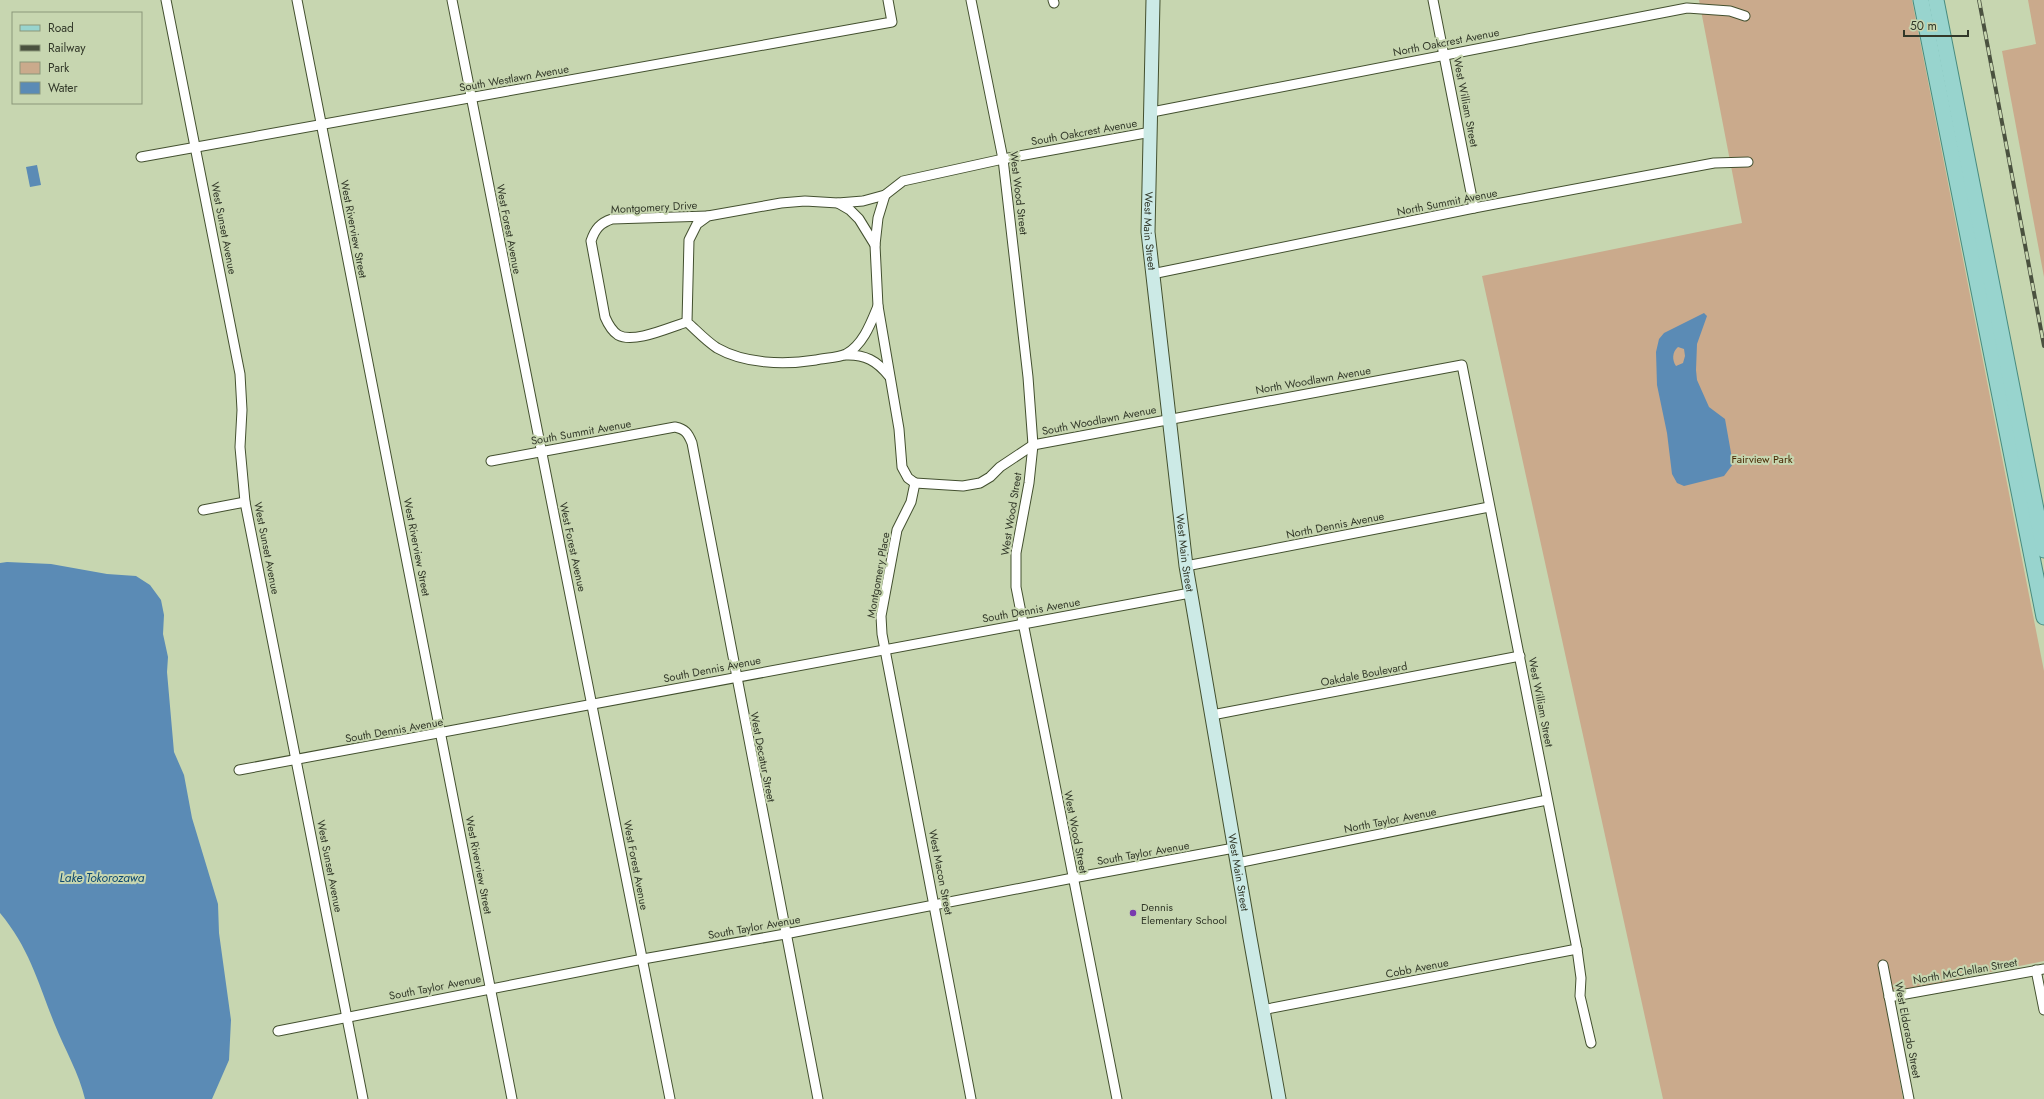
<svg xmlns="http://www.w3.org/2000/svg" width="2044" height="1099" font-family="Jost,sans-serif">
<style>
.green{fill:#caaa8c}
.water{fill:#5b8bb5;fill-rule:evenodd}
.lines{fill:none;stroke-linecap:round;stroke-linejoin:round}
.street-casing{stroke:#43502f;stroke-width:11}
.secondary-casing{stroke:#43502f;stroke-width:15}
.primary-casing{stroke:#488b7f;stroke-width:17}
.street{stroke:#fff;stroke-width:9}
.secondary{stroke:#cceae6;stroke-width:13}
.primary{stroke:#98d4ce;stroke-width:15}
.rail-casing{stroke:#4a513f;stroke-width:4}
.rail{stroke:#c7d6b0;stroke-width:2.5;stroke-dasharray:8;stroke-linecap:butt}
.poi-dot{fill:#793aaf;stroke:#c7d6b0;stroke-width:1.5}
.labels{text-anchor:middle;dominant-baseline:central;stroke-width:4;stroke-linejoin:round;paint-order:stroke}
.street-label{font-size:11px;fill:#323829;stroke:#c7d6b0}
.park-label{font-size:11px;fill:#482903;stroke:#c7d6b0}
.poi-label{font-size:11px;fill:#323829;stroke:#c7d6b0;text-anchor:start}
.water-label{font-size:12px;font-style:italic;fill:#0b466f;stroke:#c7d6b0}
</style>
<rect width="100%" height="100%" fill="#c7d6b0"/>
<g class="green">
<polygon points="1699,0 1912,0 2044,671 2044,961 1884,994 1903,1099 1663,1099 1482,276 1742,223"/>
<polygon points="2028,0 2044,0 2044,277 2002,51 2036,44"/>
</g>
<g class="water">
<polygon points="37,165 41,185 30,187 26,167"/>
<path d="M 1704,313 L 1707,316 L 1697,344 L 1696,370 L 1697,380 L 1709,407 L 1725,419 L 1733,464 L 1724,476 L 1684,486 L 1677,483 L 1672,474 L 1667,433 L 1657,385 L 1656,352 L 1659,339 L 1664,333 ZM 1678,347 L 1684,349 L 1685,356 L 1683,363 L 1676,366 C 1672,360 1672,352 1678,347 Z"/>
<path d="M 7,562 L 51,564 L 107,574 L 136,576 L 150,585 L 161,600 L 164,615 L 163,634 L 168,657 L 167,672 L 174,752 L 184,775 L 192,818 L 218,904 L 219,933 L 231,1020 L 229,1060 L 212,1099 L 85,1099 C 79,1073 65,1050 55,1025 C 38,983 30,949 0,913 L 0,563 Z"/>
</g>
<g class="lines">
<defs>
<g id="street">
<polyline points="166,0 240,374 242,410 240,447 245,502 363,1099"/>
<polyline points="297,0 512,1099"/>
<polyline points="452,0 670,1099"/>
<polyline points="971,0 1003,159 1028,377 1033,445 1029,483 1016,553 1016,587 1117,1099"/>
<polyline points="1053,0 1054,3"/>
<polyline points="1433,0 1474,208"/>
<polyline points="1152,112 1687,8 1730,11 1745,16"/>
<polyline points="141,157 892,22 888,0"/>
<polyline points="838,203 850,210 859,219 875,245 878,306 899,429 902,467 908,478 915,483 911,502 897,530 881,616 882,634 971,1099"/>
<polyline points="875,245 878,218 885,195"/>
<polyline points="1152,274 1474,208 1714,163 1748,162"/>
<path d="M 878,306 C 871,323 863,345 846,354 C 838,358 824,358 816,360 C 784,365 745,364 717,348 C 706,341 696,330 687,322 L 689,240 L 697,224 L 708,216 L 781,203 L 805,201 L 838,203 L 863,201 L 885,195 L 903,181 L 1003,159 L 1151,132"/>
<path d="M 687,322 C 670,327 634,344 618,335 C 612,331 608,324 605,317 L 591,241 C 595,229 600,223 612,219 L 708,216"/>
<path d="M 845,355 C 865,354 877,361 889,376"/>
<path d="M 491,461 L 675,427 C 685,429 688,433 692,443 L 818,1099"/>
<polyline points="915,483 963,486 980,483 990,477 1000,467 1033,445 1462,365 1577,949 1581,978 1580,996 1591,1043"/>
<polyline points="203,510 245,502"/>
<polyline points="1186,566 1489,507"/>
<polyline points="1212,715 1520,656"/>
<polyline points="239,770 1190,593"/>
<polyline points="1237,863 1547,800"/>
<polyline points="1883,965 1909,1099"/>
<polyline points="2036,970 2044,1010"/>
<polyline points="1889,997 2044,969"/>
<polyline points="1262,1010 1577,949"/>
<polyline points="278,1031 643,959 785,934 1073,878 1234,848"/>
</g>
<g id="secondary">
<path id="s1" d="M 1153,0 L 1148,232 L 1186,566 L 1250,938 L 1279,1099"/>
</g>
<g id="primary">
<polyline points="1921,0 2044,617"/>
<polyline points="1936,0 2044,550"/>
</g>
</defs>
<use href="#street" class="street-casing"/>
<use href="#secondary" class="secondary-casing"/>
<use href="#primary" class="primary-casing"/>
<use href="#street" class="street"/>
<use href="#secondary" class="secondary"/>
<use href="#primary" class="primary"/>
<defs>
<polyline id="rail" points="1979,0 2044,346"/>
</defs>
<use href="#rail" class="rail-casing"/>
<use href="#rail" class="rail"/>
</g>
<circle class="poi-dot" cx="1133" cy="913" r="4"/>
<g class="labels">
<g class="street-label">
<text transform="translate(1446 42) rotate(-11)">North Oakcrest Avenue</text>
<text transform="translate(514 78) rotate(-10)">South Westlawn Avenue</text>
<text transform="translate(1466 102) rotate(79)">West William Street</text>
<text transform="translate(1084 132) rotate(-10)">South Oakcrest Avenue</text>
<text transform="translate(1019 193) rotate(83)">West Wood Street</text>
<text transform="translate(1447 202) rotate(-11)">North Summit Avenue</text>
<text transform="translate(654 207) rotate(-3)">Montgomery Drive</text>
<text transform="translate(224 228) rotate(79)">West Sunset Avenue</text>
<text transform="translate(354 229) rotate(79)">West Riverview Street</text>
<text transform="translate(509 229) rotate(79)">West Forest Avenue</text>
<text stroke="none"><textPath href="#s1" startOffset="231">West Main Street</textPath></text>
<text transform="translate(1313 380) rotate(-10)">North Woodlawn Avenue</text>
<text transform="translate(1099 420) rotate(-11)">South Woodlawn Avenue</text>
<text transform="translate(581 432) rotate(-10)">South Summit Avenue</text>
<text transform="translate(1011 514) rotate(-81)">West Wood Street</text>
<text transform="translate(1335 525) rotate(-11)">North Dennis Avenue</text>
<text transform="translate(417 547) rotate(79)">West Riverview Street</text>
<text transform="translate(573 547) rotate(78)">West Forest Avenue</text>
<text transform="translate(267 548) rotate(79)">West Sunset Avenue</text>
<text stroke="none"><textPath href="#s1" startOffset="555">West Main Street</textPath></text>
<text transform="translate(878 575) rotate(-80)">Montgomery Place</text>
<text transform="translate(1031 610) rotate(-10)">South Dennis Avenue</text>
<text transform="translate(712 669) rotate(-11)">South Dennis Avenue</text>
<text transform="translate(1364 674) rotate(-11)">Oakdale Boulevard</text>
<text transform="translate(1541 702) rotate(79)">West William Street</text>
<text transform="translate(394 730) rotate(-10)">South Dennis Avenue</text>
<text transform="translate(763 757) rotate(79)">West Decatur Street</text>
<text transform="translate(1390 820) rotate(-11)">North Taylor Avenue</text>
<text transform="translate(1076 832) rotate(79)">West Wood Street</text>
<text transform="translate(1143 853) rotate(-10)">South Taylor Avenue</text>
<text transform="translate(479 865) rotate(79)">West Riverview Street</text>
<text transform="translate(636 865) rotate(79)">West Forest Avenue</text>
<text transform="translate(330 866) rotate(79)">West Sunset Avenue</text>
<text transform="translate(941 872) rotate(79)">West Macon Street</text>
<text stroke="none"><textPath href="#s1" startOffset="879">West Main Street</textPath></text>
<text transform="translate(754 927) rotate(-10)">South Taylor Avenue</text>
<text transform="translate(1417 968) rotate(-11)">Cobb Avenue</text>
<text transform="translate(1965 971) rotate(-10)">North McClellan Street</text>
<text transform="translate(435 987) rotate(-11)">South Taylor Avenue</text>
<text transform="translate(1908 1030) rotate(79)">West Eldorado Street</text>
</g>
<g class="park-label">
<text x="1762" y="459">Fairview Park</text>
</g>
<g class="poi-label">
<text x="1141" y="907">Dennis<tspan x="1141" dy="13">Elementary School</tspan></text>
</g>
<g class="water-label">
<text x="102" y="878">Lake Tokorozawa</text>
</g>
</g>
<rect x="12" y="12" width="130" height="92" fill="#c7d6b0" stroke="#8b977a"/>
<rect x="20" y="25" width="20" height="6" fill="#98d4ce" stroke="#8b977a"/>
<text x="48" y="32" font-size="12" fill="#323829">Road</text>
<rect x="20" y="45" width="20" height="6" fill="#4a513f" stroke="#8b977a"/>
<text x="48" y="52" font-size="12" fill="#323829">Railway</text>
<rect x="20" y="62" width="20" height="12" fill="#caaa8c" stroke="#8b977a"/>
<text x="48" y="72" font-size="12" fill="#323829">Park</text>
<rect x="20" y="82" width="20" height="12" fill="#5b8bb5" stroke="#8b977a"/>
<text x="48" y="92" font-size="12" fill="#323829">Water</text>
<path d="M1904 30v6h64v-6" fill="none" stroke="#323829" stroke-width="2"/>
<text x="1910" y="30" font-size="12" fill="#323829" stroke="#c7d6b0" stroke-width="3" paint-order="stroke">50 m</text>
</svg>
